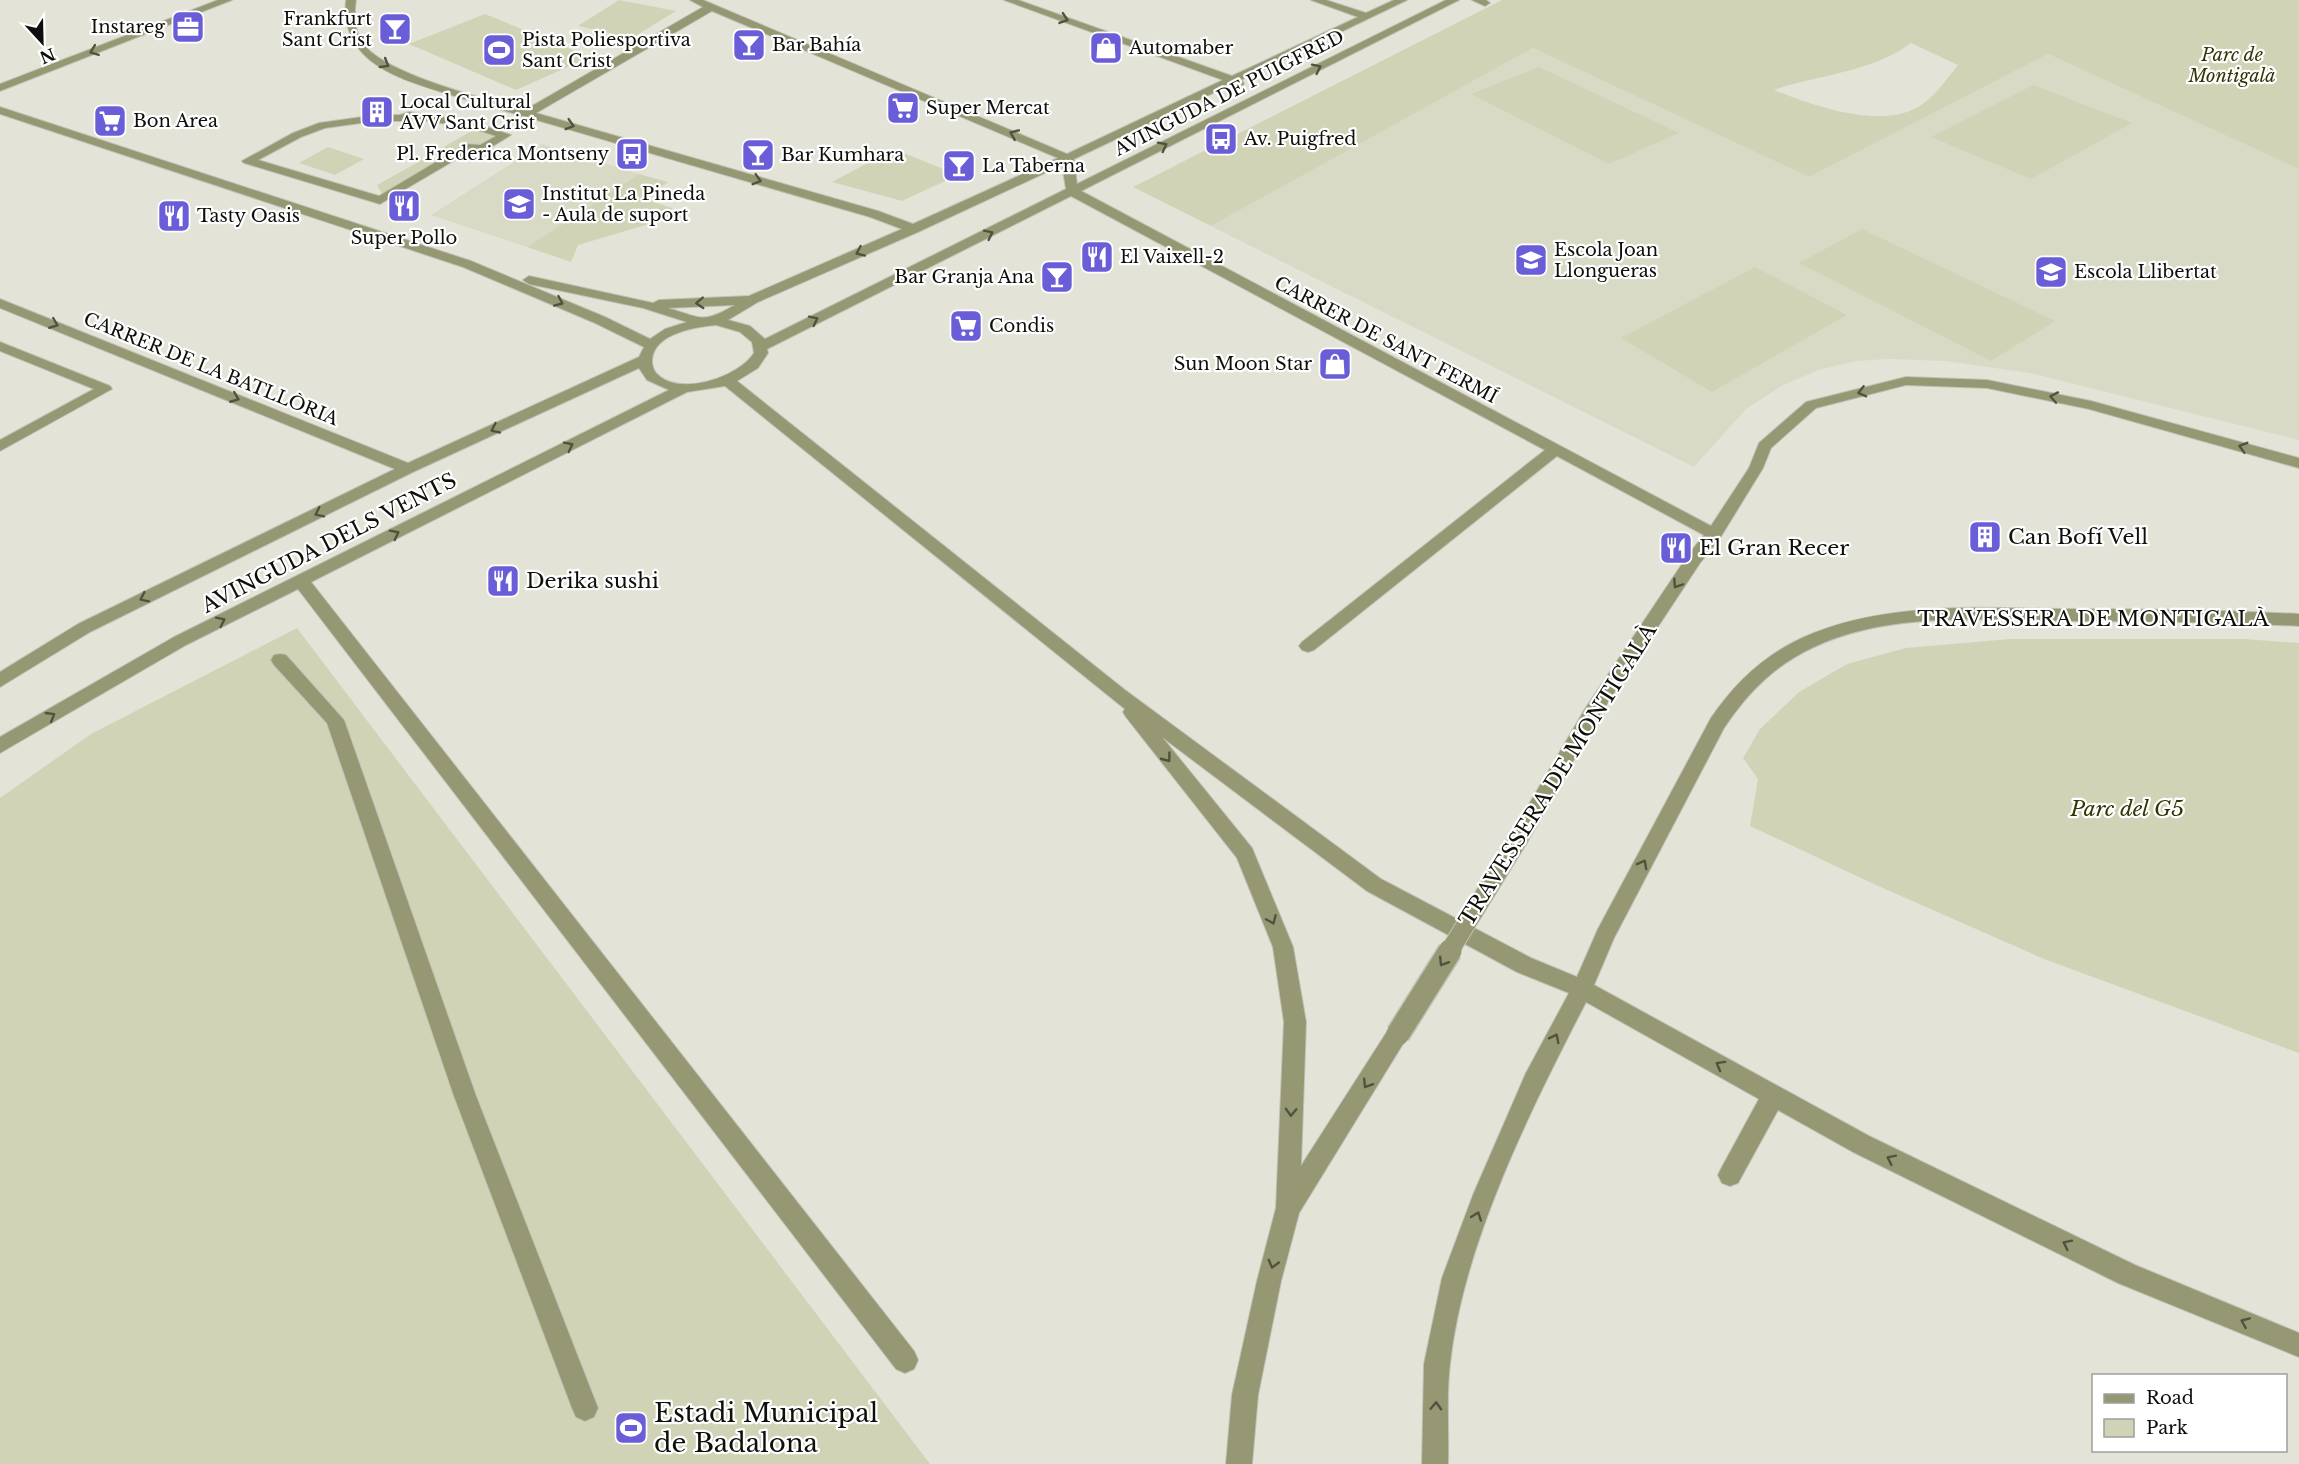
<svg xmlns="http://www.w3.org/2000/svg" width="2299" height="1464" font-family="'Libre Baskerville',serif">
<style>
.built{fill:#d8dac6}
.green{fill:#d1d3b7;fill-rule:evenodd}
.lines{fill:none;stroke-linecap:round;stroke-linejoin:round}
.minor-casing{stroke:#c1c2b6;stroke-width:2}
.minor{fill:#959873;fill-rule:evenodd}
.minor-bridge-far1-casing{stroke:#c1c2b6;stroke-width:20;stroke-linecap:butt}
.minor-bridge-casing{stroke:#c1c2b6;stroke-width:26;stroke-linecap:butt}
.minor-bridge-far1{stroke:#959873;stroke-width:18}
.minor-bridge{stroke:#959873;stroke-width:23}
.oneway{stroke:#52533e}
.labels{text-anchor:middle;dominant-baseline:central;stroke-width:4.5;stroke-linejoin:round;paint-order:stroke}
.far-poi-label{font-size:18px;fill:#0e0e0a;stroke:#fff;text-anchor:start}
.far-park-label{font-size:18px;font-style:italic;fill:#333501;stroke:#fff}
.far-street-label{font-size:18px;fill:#0e0e0a;stroke:#fff}
.poi-label{font-size:21px;fill:#0e0e0a;stroke:#fff;text-anchor:start}
.street-label{font-size:21px;fill:#0e0e0a;stroke:#fff}
.park-label{font-size:21px;font-style:italic;fill:#333501;stroke:#fff}
.near-poi-label{font-size:26px;fill:#0e0e0a;stroke:#fff;text-anchor:start}
</style>
<rect width="100%" height="100%" fill="#e3e4d7"/>
<g class="built">
<polygon points="1533,48 1809,177 2048,54 2299,169 2299,440 2030,373 1946,361 1887,359 1856,361 1821,369 1783,385 1746,409 1694,467 1211,226"/>
<polygon points="542,144 639,174 527,247 431,215"/>
</g>
<g class="green">
<polygon points="619,0 676,11 632,38 578,26"/>
<path d="M 1502,0 L 2299,0 L 2299,169 L 2048,54 L 1809,177 L 1533,48 L 1211,226 L 1133,187 ZM 1911,43 L 1958,65 C 1945,81 1932,101 1912,110 C 1873,127 1811,105 1774,90 C 1819,74 1871,73 1911,43 Z"/>
<polygon points="485,14 590,57 516,90 409,44"/>
<polygon points="1539,67 1679,133 1609,164 1471,94"/>
<polygon points="2033,85 2132,123 2031,179 1931,137"/>
<polygon points="479,127 505,135 481,149 470,146 446,159 431,154"/>
<polygon points="328,147 364,159 335,175 299,163"/>
<polygon points="894,149 958,175 902,201 832,182"/>
<polygon points="422,160 438,164 384,197 377,185"/>
<polygon points="639,174 668,182 645,199 672,208 669,218 578,245 571,262 527,247"/>
<polygon points="1862,229 2055,321 1991,361 1799,263"/>
<polygon points="1755,267 1847,315 1712,392 1621,338"/>
<polygon points="297,628 930,1464 0,1464 0,798 91,734"/>
<polygon points="2010,639 2244,639 2299,643 2299,1053 2044,959 1876,885 1750,826 1758,779 1743,758 1760,729 1799,692 1847,664 1906,648"/>
</g>
<g class="lines">
<defs>
<g id="minor">
<polygon points="218,0 232,0 0,91 0,84"/>
<path d="M 346,0 L 356,0 C 354,13 354,28 361,41 C 381,74 487,99 525,110 L 703,7 L 690,0 L 703,0 L 1067,154 L 1223,80 L 1004,0 L 1018,0 L 1232,76 L 1358,17 L 1311,0 L 1326,0 L 1366,13 L 1394,0 L 1407,0 L 1241,80 L 1244,83 L 1243,85 L 1232,84 L 1074,159 L 1077,184 L 1446,0 L 1459,0 L 1081,191 L 1711,526 L 1749,468 L 1759,443 L 1806,402 L 1906,377 L 1987,380 L 2091,401 L 2299,458 L 2299,468 L 2089,409 L 1987,388 L 1906,385 L 1816,408 L 1771,448 L 1763,468 L 1720,538 L 1700,563 L 1597,719 L 1525,846 L 1518,848 L 1511,846 L 1508,840 L 1585,709 L 1688,555 L 1704,535 L 1557,456 L 1314,650 L 1308,652 L 1302,650 L 1299,646 L 1302,642 L 1545,450 L 1071,196 L 767,349 L 768,353 L 758,368 L 737,381 L 1125,690 L 1381,879 L 1531,958 L 1577,977 L 1598,929 L 1711,718 C 1735,683 1763,656 1802,638 C 1884,601 1980,608 2067,609 C 2144,609 2222,610 2299,614 L 2299,626 C 2221,622 2144,621 2066,621 C 1984,620 1891,611 1814,647 C 1775,665 1748,692 1724,728 L 1614,938 L 1594,985 L 1869,1136 L 2135,1265 L 2299,1333 L 2299,1357 L 2118,1283 L 1853,1152 L 1778,1110 L 1738,1183 L 1730,1186 L 1722,1183 L 1718,1175 L 1722,1167 L 1759,1099 L 1586,1002 C 1531,1109 1463,1243 1450,1364 C 1446,1396 1449,1431 1448,1464 L 1422,1464 L 1424,1364 L 1442,1278 L 1473,1195 L 1526,1073 L 1569,993 L 1517,972 L 1367,891 L 1162,737 L 1252,848 L 1293,947 L 1306,1022 L 1301,1166 L 1390,1027 L 1398,1024 L 1406,1027 L 1409,1034 L 1299,1213 L 1281,1281 L 1258,1395 L 1252,1464 L 1226,1464 L 1232,1395 L 1257,1281 L 1276,1208 L 1284,1022 L 1273,947 L 1237,858 L 1126,717 L 1123,712 L 1125,709 L 725,386 L 687,392 L 311,582 L 914,1351 L 918,1360 L 914,1369 L 905,1373 L 896,1369 L 298,589 L 186,645 L 0,753 L 0,737 L 174,637 L 669,390 L 647,380 L 639,368 L 413,472 L 90,632 L 0,687 L 0,672 L 78,624 L 395,469 L 0,308 L 0,299 L 408,463 L 639,357 L 644,347 L 595,323 L 463,267 L 0,114 L 0,107 L 471,261 L 605,317 L 650,339 L 665,329 L 687,322 L 643,308 L 529,284 L 523,280 L 529,276 L 653,303 L 659,300 L 749,296 L 902,229 L 870,217 L 464,99 C 413,82 339,69 346,0 ZM 712,11 L 1058,158 L 913,224 L 878,211 L 536,113 ZM 1062,165 L 1066,189 L 765,339 L 750,326 L 728,320 L 758,302 L 918,232 ZM 735,305 C 702,324 702,318 668,308 ZM 716,325 L 740,332 L 752,342 L 754,353 C 739,377 678,398 656,373 C 653,369 652,365 652,360 C 654,333 696,327 716,325 Z"/>
<polygon points="1472,0 1486,0 1490,3 1485,6"/>
<path d="M 409,112 L 473,122 L 511,135 L 485,151 L 472,150 L 380,204 L 244,163 L 242,161 L 293,133 L 319,123 L 376,115 L 400,115 ZM 410,118 L 471,128 L 496,136 L 480,145 L 466,144 L 379,196 L 258,160 L 301,137 L 325,128 L 376,121 L 401,121 Z"/>
<polygon points="0,342 110,386 112,389 0,451 0,440 94,389 0,351"/>
<polygon points="280,654 286,655 344,720 476,1096 598,1408 594,1417 585,1421 576,1417 572,1408 454,1096 327,723 274,665 271,660 274,655"/>
</g>
</defs>
<use href="#minor" class="minor-casing"/>
<use href="#minor" class="minor"/>
<defs>
<polyline id="minor-bridge-far1" points="1449,952 1518,840"/>
<polyline id="minor-bridge" points="1398,1034 1450,951"/>
</defs>
<use href="#minor-bridge-far1" class="minor-bridge-far1-casing"/>
<use href="#minor-bridge" class="minor-bridge-casing"/>
<use href="#minor-bridge-far1" class="minor-bridge-far1"/>
<use href="#minor-bridge" class="minor-bridge"/>
</g>
<defs><path id="oneway-chevron" d="M-2-3.5L2.5 0L-2 3.5" fill="none" stroke-width="1.6" stroke-linecap="round" stroke-linejoin="round" transform="scale(1.5)"/></defs>
<g class="oneway">
<use href="#oneway-chevron" transform="translate(1064 19) rotate(19)"/>
<use href="#oneway-chevron" transform="translate(94 51) rotate(159)"/>
<use href="#oneway-chevron" transform="translate(385 64) rotate(31)"/>
<use href="#oneway-chevron" transform="translate(1317 68) rotate(-26)"/>
<use href="#oneway-chevron" transform="translate(570 125) rotate(17)"/>
<use href="#oneway-chevron" transform="translate(1014 134) rotate(-157)"/>
<use href="#oneway-chevron" transform="translate(1163 146) rotate(-27)"/>
<use href="#oneway-chevron" transform="translate(757 180) rotate(16)"/>
<use href="#oneway-chevron" transform="translate(989 234) rotate(-26)"/>
<use href="#oneway-chevron" transform="translate(860 252) rotate(156)"/>
<use href="#oneway-chevron" transform="translate(559 302) rotate(24)"/>
<use href="#oneway-chevron" transform="translate(700 303) rotate(177)"/>
<use href="#oneway-chevron" transform="translate(814 320) rotate(-26)"/>
<use href="#oneway-chevron" transform="translate(54 324) rotate(22)"/>
<use href="#oneway-chevron" transform="translate(1862 392) rotate(166)"/>
<use href="#oneway-chevron" transform="translate(2054 397) rotate(-169)"/>
<use href="#oneway-chevron" transform="translate(235 398) rotate(22)"/>
<use href="#oneway-chevron" transform="translate(495 429) rotate(155)"/>
<use href="#oneway-chevron" transform="translate(569 446) rotate(-27)"/>
<use href="#oneway-chevron" transform="translate(2243 447) rotate(-164)"/>
<use href="#oneway-chevron" transform="translate(319 513) rotate(154)"/>
<use href="#oneway-chevron" transform="translate(395 534) rotate(-27)"/>
<use href="#oneway-chevron" transform="translate(1677 584) rotate(123)"/>
<use href="#oneway-chevron" transform="translate(144 598) rotate(154)"/>
<use href="#oneway-chevron" transform="translate(221 621) rotate(-26)"/>
<use href="#oneway-chevron" transform="translate(51 716) rotate(-30)"/>
<use href="#oneway-chevron" transform="translate(1167 758) rotate(53)"/>
<use href="#oneway-chevron" transform="translate(1643 864) rotate(-62)"/>
<use href="#oneway-chevron" transform="translate(1272 920) rotate(67)"/>
<use href="#oneway-chevron" transform="translate(1443 962) rotate(122)"/>
<use href="#oneway-chevron" transform="translate(1555 1038) rotate(-63)"/>
<use href="#oneway-chevron" transform="translate(1720 1065) rotate(-151)"/>
<use href="#oneway-chevron" transform="translate(1367 1084) rotate(122)"/>
<use href="#oneway-chevron" transform="translate(1291 1112) rotate(92)"/>
<use href="#oneway-chevron" transform="translate(1891 1159) rotate(-154)"/>
<use href="#oneway-chevron" transform="translate(1477 1216) rotate(-70)"/>
<use href="#oneway-chevron" transform="translate(2067 1244) rotate(-154)"/>
<use href="#oneway-chevron" transform="translate(1273 1264) rotate(105)"/>
<use href="#oneway-chevron" transform="translate(2245 1322) rotate(-157)"/>
<use href="#oneway-chevron" transform="translate(1436 1406) rotate(-88)"/>
</g>
<defs>
<symbol id="office-square" viewBox="-11 -11 22 22"><rect x="-9" y="-9" width="18" height="18" rx="4" fill="#695ed7" stroke="#fff"/><path d="M-6-3h4V-5.5h4V-3h4V5H-6ZM-1-4.5V-3h2v-1.5ZM-6 0V1H6V0Z" fill="#fff"/></symbol>
<symbol id="bar-square" viewBox="-11 -11 22 22"><rect x="-9" y="-9" width="18" height="18" rx="4" fill="#695ed7" stroke="#fff"/><path d="M-6-5H6L.8 .8V4.5H3.5V6h-7V4.5H-.8V.8Z" fill="#fff"/></symbol>
<symbol id="shop-square" viewBox="-11 -11 22 22"><rect x="-9" y="-9" width="18" height="18" rx="4" fill="#695ed7" stroke="#fff"/><path d="M-5-2.5h2.3a2.7 3.5 0 0 1 5.4 0H5L5.5 6h-11ZM-1.5-2.5h3a1.5 2.3 0 0 0-3 0Z" fill="#fff"/></symbol>
<symbol id="stadium-square" viewBox="-11 -11 22 22"><rect x="-9" y="-9" width="18" height="18" rx="4" fill="#695ed7" stroke="#fff"/><path d="M0-5a6.5 5 0 1 0 0 10a6.5 5 0 1 0 0-10ZM-3.5-1.8h7v3.6h-7Z" fill="#fff"/></symbol>
<symbol id="supermarket-square" viewBox="-11 -11 22 22"><rect x="-9" y="-9" width="18" height="18" rx="4" fill="#695ed7" stroke="#fff"/><path d="M-6-5.5h2.5l.6 2H6L4.5 2H-2.5L-4.4-4H-6ZM-1.5 3.2a1.3 1.3 0 1 0 .1 0ZM3 3.2a1.3 1.3 0 1 0 .1 0Z" fill="#fff"/></symbol>
<symbol id="building-square" viewBox="-11 -11 22 22"><rect x="-9" y="-9" width="18" height="18" rx="4" fill="#695ed7" stroke="#fff"/><path d="M-4-6H4V6H1V3H-1V6H-4ZM-2.5-4.3h1.7v1.8h-1.7ZM.8-4.3h1.7v1.8H.8ZM-2.5-1h1.7V.8h-1.7ZM.8-1h1.7V.8H.8Z" fill="#fff"/></symbol>
<symbol id="bus-square" viewBox="-11 -11 22 22"><rect x="-9" y="-9" width="18" height="18" rx="4" fill="#695ed7" stroke="#fff"/><path d="M-5-6H5V4H4V6H2V4H-2V6H-4V4H-5ZM-3.5-4V0h7V-4ZM-3.5 1.2v1.5H-2V1.2ZM2 1.2v1.5H3.5V1.2Z" fill="#fff"/></symbol>
<symbol id="school-square" viewBox="-11 -11 22 22"><rect x="-9" y="-9" width="18" height="18" rx="4" fill="#695ed7" stroke="#fff"/><path d="M0-5L7-2L0 1L-7-2ZM-4 1L0 2.5L4 1V4Q0 6-4 4Z" fill="#fff"/></symbol>
<symbol id="restaurant-square" viewBox="-11 -11 22 22"><rect x="-9" y="-9" width="18" height="18" rx="4" fill="#695ed7" stroke="#fff"/><path d="M-5-6h1v4h1v-4h1v4h1v-4h1v5L-1.5 .5V6h-2V.5L-5-1ZM5-6V6H3V1.5H1.5Q1.5-4 5-6Z" fill="#fff"/></symbol>
</defs>
<g fill-rule="evenodd">
<use href="#office-square" x="169" y="8" width="38" height="38"/>
<use href="#bar-square" x="376" y="10" width="38" height="38"/>
<use href="#bar-square" x="730" y="26" width="38" height="38"/>
<use href="#shop-square" x="1087" y="29" width="38" height="38"/>
<use href="#stadium-square" x="480" y="31" width="38" height="38"/>
<use href="#supermarket-square" x="884" y="89" width="38" height="38"/>
<use href="#building-square" x="358" y="93" width="38" height="38"/>
<use href="#supermarket-square" x="91" y="102" width="38" height="38"/>
<use href="#bus-square" x="1202" y="120" width="38" height="38"/>
<use href="#bus-square" x="613" y="135" width="38" height="38"/>
<use href="#bar-square" x="739" y="136" width="38" height="38"/>
<use href="#bar-square" x="940" y="147" width="38" height="38"/>
<use href="#school-square" x="500" y="185" width="38" height="38"/>
<use href="#restaurant-square" x="385" y="187" width="38" height="38"/>
<use href="#restaurant-square" x="155" y="197" width="38" height="38"/>
<use href="#restaurant-square" x="1078" y="238" width="38" height="38"/>
<use href="#school-square" x="1512" y="241" width="38" height="38"/>
<use href="#school-square" x="2032" y="253" width="38" height="38"/>
<use href="#bar-square" x="1038" y="258" width="38" height="38"/>
<use href="#supermarket-square" x="947" y="307" width="38" height="38"/>
<use href="#shop-square" x="1316" y="345" width="38" height="38"/>
<use href="#building-square" x="1966" y="518" width="38" height="38"/>
<use href="#restaurant-square" x="1657" y="529" width="38" height="38"/>
<use href="#restaurant-square" x="484" y="562" width="38" height="38"/>
<use href="#stadium-square" x="612" y="1409" width="38" height="38"/>
</g>
<g class="labels">
<g class="far-poi-label">
<text x="372" y="19" text-anchor="end">Frankfurt<tspan x="372" dy="21">Sant Crist</tspan></text>
<text x="165" y="27" text-anchor="end">Instareg</text>
<text x="522" y="40">Pista Poliesportiva<tspan x="522" dy="21">Sant Crist</tspan></text>
<text x="772" y="45">Bar Bahía</text>
<text x="1129" y="48">Automaber</text>
<text x="400" y="102">Local Cultural<tspan x="400" dy="21">AVV Sant Crist</tspan></text>
<text x="926" y="108">Super Mercat</text>
<text x="133" y="121">Bon Area</text>
<text x="1244" y="139">Av. Puigfred</text>
<text x="609" y="154" text-anchor="end">Pl. Frederica Montseny</text>
<text x="781" y="155">Bar Kumhara</text>
<text x="982" y="166">La Taberna</text>
<text x="542" y="194">Institut La Pineda<tspan x="542" dy="21">- Aula de suport</tspan></text>
<text x="197" y="216">Tasty Oasis</text>
<text x="404" y="238" text-anchor="middle">Super Pollo</text>
<text x="1554" y="250">Escola Joan<tspan x="1554" dy="21">Llongueras</tspan></text>
<text x="1120" y="257">El Vaixell-2</text>
<text x="2074" y="272">Escola Llibertat</text>
<text x="1034" y="277" text-anchor="end">Bar Granja Ana</text>
<text x="989" y="326">Condis</text>
<text x="1312" y="364" text-anchor="end">Sun Moon Star</text>
</g>
<g class="far-park-label">
<text x="2232" y="55">Parc de<tspan x="2232" dy="21">Montigalà</tspan></text>
</g>
<g class="far-street-label">
<text transform="translate(1229 93) rotate(-27)">AVINGUDA DE PUIGFRED</text>
<text transform="translate(1386 340) rotate(28)">CARRER DE SANT FERMÍ</text>
<text transform="translate(211 369) rotate(22)">CARRER DE LA BATLLÒRIA</text>
</g>
<g class="poi-label">
<text x="2008" y="537">Can Bofí Vell</text>
<text x="1699" y="548">El Gran Recer</text>
<text x="526" y="581">Derika sushi</text>
</g>
<g class="street-label">
<text transform="translate(329 543) rotate(-27)">AVINGUDA DELS VENTS</text>
<text x="2093" y="619">TRAVESSERA DE MONTIGALÀ</text>
<text transform="translate(1558 775) rotate(-58)">TRAVESSERA DE MONTIGALÀ</text>
</g>
<g class="park-label">
<text x="2127" y="809">Parc del G5</text>
</g>
<g class="near-poi-label">
<text x="654" y="1413">Estadi Municipal<tspan x="654" dy="30">de Badalona</tspan></text>
</g>
</g>
<rect x="2092" y="1374" width="195" height="78" fill="#ffffff" stroke="#9f9f9d" stroke-width="1.5"/>
<rect x="2104" y="1394" width="30" height="9" fill="#959873" stroke="#9f9f9d" stroke-width="1.5"/>
<text x="2146" y="1404" font-size="18" fill="#0e0e0a">Road</text>
<rect x="2104" y="1419" width="30" height="18" fill="#d1d3b7" stroke="#9f9f9d" stroke-width="1.5"/>
<text x="2146" y="1434" font-size="18" fill="#0e0e0a">Park</text>
<g transform="translate(42 42) rotate(158)" stroke="#ffffff" stroke-width="4.5" paint-order="stroke">
<path d="M0-4.5L10 22L0 15L-10 22Z" fill="#0e0e0a"/>
<text y="-9" font-size="16" font-weight="bold" text-anchor="middle" fill="#0e0e0a">N</text>
</g>
</svg>
